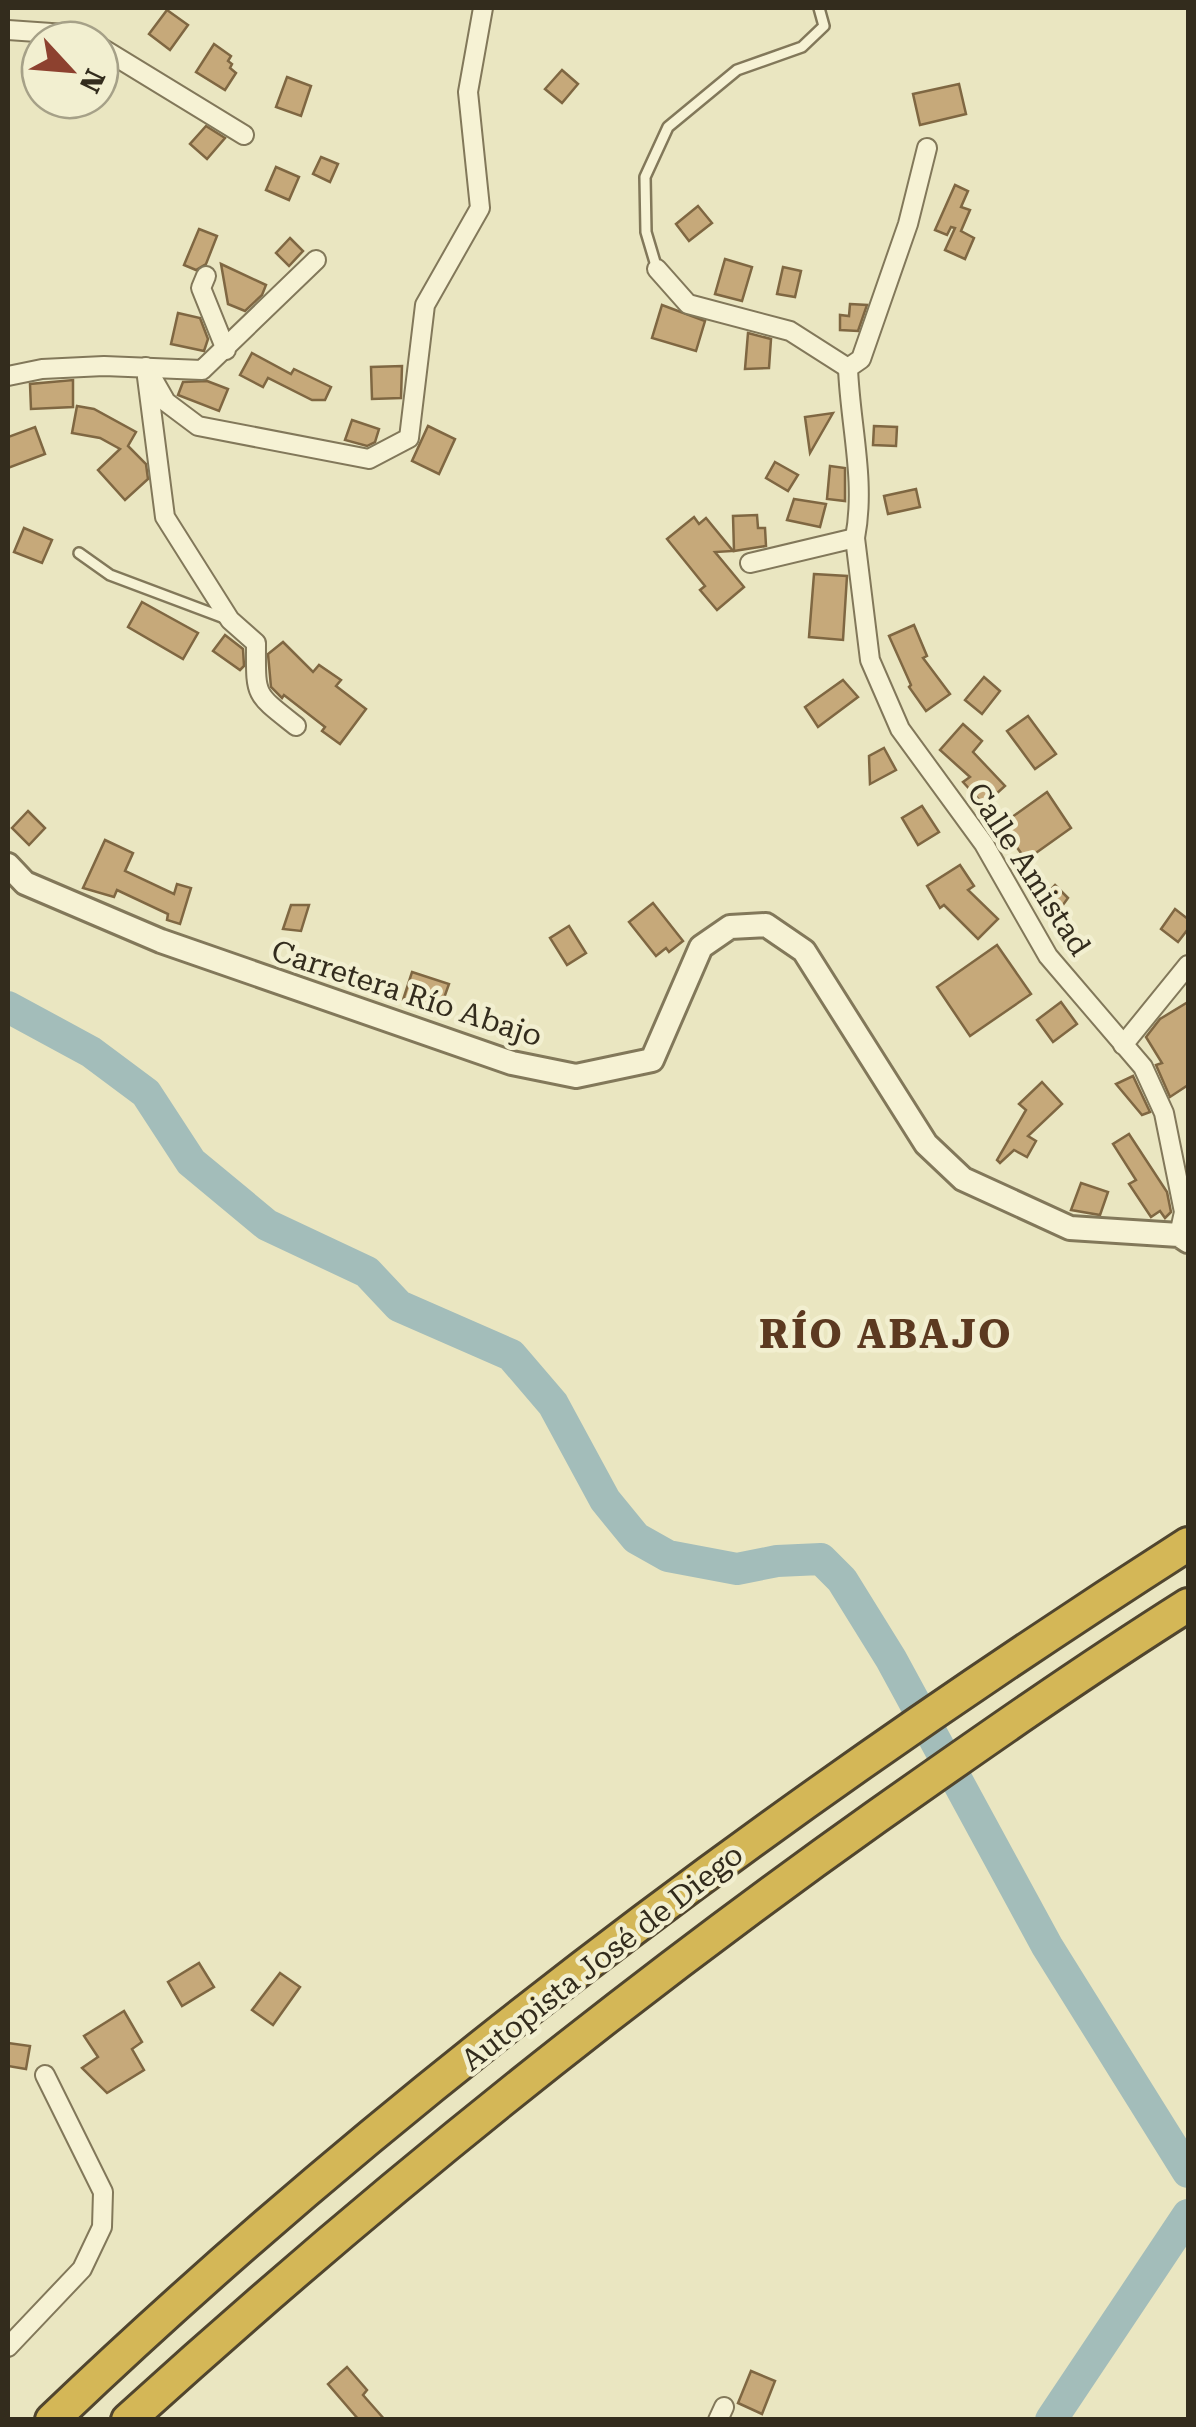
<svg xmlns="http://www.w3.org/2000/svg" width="1196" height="2427" font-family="'Roboto Serif',serif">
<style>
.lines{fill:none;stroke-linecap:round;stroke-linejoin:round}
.river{stroke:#a3bdba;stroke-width:32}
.building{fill:#c6a97a;stroke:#7f6742;stroke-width:2.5}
.service-casing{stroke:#82785a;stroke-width:14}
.minor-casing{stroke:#82785a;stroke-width:22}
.tertiary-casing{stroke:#82785a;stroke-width:28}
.motorway-casing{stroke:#50452e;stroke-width:38}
.service{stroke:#f6f2d4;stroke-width:9}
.minor{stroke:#f6f2d4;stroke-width:18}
.tertiary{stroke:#f6f2d4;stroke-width:22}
.motorway{stroke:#d4b757;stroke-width:32}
.labels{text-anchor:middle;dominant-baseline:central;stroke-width:9;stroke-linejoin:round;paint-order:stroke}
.street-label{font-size:30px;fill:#332c1d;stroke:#f2efd0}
.district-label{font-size:40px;font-weight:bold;letter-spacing:2.5px;fill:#5c3920;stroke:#f2efd0}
</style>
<rect width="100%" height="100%" fill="#eae6c1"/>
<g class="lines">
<g class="river">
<polyline points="8,1007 91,1052 146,1093 191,1162 267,1225 367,1272 399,1306 511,1355 553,1404 605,1500 636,1538 668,1556 737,1569 777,1561 821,1559 842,1580 891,1659 1047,1946 1188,2172"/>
<polyline points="1051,2420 1188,2215"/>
</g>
</g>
<g class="building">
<polygon points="167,10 188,25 170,50 149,34"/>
<polygon points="214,44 231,56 228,61 232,64 230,68 236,73 225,90 196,72"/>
<polygon points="562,70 578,84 562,103 545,89"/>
<polygon points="287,77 311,86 301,116 276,107"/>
<polygon points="959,84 966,114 920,125 913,94"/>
<polygon points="206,126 225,138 207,159 190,144"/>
<polygon points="321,157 338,164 330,182 313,174"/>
<polygon points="276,167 299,177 289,200 266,190"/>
<polygon points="955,185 968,191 961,207 970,210 961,231 974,238 965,259 945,250 955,228 951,227 947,235 935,230"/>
<polygon points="698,206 712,223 689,241 676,224"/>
<polygon points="199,229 217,236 206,264 196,270 184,265"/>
<polygon points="290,238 303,251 289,266 276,253"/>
<polygon points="725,259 752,267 742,301 715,294"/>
<polygon points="221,264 266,285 262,295 245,311 228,304"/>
<polygon points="783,267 801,271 795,297 777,294"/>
<polygon points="850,304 867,305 858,331 840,330 840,315 849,316"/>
<polygon points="662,305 705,321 696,351 652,338"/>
<polygon points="178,313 200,318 208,339 204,351 171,344"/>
<polygon points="748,333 771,339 769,368 745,369"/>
<polygon points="252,353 291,374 294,369 331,387 325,400 312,400 268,378 263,387 240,375"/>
<polygon points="402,366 401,398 372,399 371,367"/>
<polygon points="73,380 73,407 31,409 30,384"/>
<polygon points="207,381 228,389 219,411 178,395 183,382"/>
<polygon points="77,406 94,409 136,432 128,446 146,464 148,479 125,500 98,470 120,449 100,438 72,433"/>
<polygon points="833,413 810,453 805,417"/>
<polygon points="352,420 379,429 375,442 367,446 345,440"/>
<polygon points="428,426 455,439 439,474 412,461"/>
<polygon points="874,426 897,427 896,446 873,445"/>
<polygon points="35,427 45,454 8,468 8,437"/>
<polygon points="775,462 798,475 788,491 766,478"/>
<polygon points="830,466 845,468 845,501 827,499"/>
<polygon points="916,489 920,507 888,514 884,496"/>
<polygon points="794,499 826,504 820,527 787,520"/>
<polygon points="757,515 758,528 765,528 766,546 734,551 733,516"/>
<polygon points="694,517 699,524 706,518 733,551 715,552 744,587 717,610 700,590 705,586 667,539"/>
<polygon points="24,528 52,540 42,563 14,552"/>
<polygon points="814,574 847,576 843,640 809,637"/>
<polygon points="142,602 198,633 183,659 128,627"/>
<polygon points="914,625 927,656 923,658 950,694 926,711 909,687 911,685 889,636"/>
<polygon points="225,635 243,649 244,666 240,670 213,651"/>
<polygon points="283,642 313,672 319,665 341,680 336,686 366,709 340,744 322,731 325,727 284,695 282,698 271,687 268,654"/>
<polygon points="984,677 1000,691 982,714 965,700"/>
<polygon points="843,680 858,697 818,727 805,707"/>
<polygon points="1028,716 1056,754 1035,769 1007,731"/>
<polygon points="963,724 982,741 973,752 1005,786 984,805 963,782 970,777 940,750"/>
<polygon points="884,748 896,770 870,784 869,756"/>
<polygon points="1047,792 1071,828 1026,860 1001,825"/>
<polygon points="922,806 939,832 918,845 902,818"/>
<polygon points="28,811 45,828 29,845 12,828"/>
<polygon points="105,840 133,853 125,871 174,894 177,884 191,888 180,924 167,920 168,914 117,890 114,897 83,888"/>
<polygon points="960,865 974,886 968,890 998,919 978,939 944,905 940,908 927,886"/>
<polygon points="1055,885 1068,898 1052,920 1037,904"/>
<polygon points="653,903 683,941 669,952 666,948 656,956 629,922"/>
<polygon points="291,905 309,905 301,931 283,929"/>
<polygon points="1175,909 1188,919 1188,929 1178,942 1161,929"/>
<polygon points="569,926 586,953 567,965 550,938"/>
<polygon points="997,945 1031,994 970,1036 937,987"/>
<polygon points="412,972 449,984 439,1012 403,1000"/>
<polygon points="1061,1002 1077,1024 1053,1042 1037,1020"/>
<polygon points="1188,1002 1188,1085 1170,1097 1156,1065 1162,1063 1146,1037 1160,1019"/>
<polygon points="1133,1076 1150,1112 1142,1115 1116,1084"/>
<polygon points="1042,1082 1062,1104 1028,1136 1036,1141 1027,1157 1014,1150 1000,1163 997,1160 1026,1110 1019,1104"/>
<polygon points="1129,1134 1167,1192 1171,1212 1165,1218 1160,1211 1151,1217 1129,1184 1136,1180 1113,1144"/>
<polygon points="1081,1183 1108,1192 1100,1215 1071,1210"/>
<polygon points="199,1963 214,1987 182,2006 168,1982"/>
<polygon points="280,1973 300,1987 273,2025 252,2010"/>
<polygon points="124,2011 142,2042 132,2049 144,2070 107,2093 82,2068 98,2057 84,2036"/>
<polygon points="8,2043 30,2046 26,2069 8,2066"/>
<polygon points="347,2367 367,2390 363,2395 385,2420 359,2420 328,2384"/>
<polygon points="751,2371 775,2381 762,2414 738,2403"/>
</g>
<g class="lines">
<defs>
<g id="service">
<polyline points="657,269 646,232 645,177 668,127 737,70 802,47 824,26 819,8"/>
<polyline points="79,553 110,575 227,619"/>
</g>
<g id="minor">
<polyline points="8,30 80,35 89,40"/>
<polyline points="100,47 244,135"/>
<path d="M 927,148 L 908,224 L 861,359 L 848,368 C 850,424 866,481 855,538 L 870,660 L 900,729 L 984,844 L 1048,956 L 1143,1067 L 1164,1113 L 1184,1212 L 1179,1235"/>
<polyline points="657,269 688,304 790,331 848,368"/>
<polyline points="206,276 201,288 226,350"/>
<polyline points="146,367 166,402 198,426 369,459 409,438 425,305 480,208 468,92 483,8"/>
<polyline points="8,376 42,369 104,366 202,370 316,260"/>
<path d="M 147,377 L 165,517 L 230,620 L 256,643 C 256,697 253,692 296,726"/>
<polyline points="750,563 855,538"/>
<polyline points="1123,1045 1188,965"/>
<polyline points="8,2347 82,2269 102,2227 103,2192 45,2075"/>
<polyline points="718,2420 724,2407"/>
</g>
<polyline id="tertiary" points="8,865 25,883 161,941 512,1063 576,1076 652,1060 701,947 730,927 766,925 804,951 926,1144 963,1179 1070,1228 1179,1235 1188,1241"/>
<g id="motorway">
<path d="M 52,2420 C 395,2092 790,1799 1188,1544"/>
<path d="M 128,2420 C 366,2204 614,2003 876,1817 C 978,1745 1082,1672 1188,1605"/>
</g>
</defs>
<use href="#service" class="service-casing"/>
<use href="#minor" class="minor-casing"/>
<use href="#tertiary" class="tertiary-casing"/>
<use href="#motorway" class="motorway-casing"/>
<use href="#service" class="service"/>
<use href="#minor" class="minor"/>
<use href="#tertiary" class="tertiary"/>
<use href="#motorway" class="motorway"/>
</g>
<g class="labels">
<g class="street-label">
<text transform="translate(1029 869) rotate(57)">Calle Amistad</text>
<text transform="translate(407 993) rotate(18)">Carretera Río Abajo</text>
<text transform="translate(602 1957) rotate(-38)">Autopista José de Diego</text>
</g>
<g class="district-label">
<text x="886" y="1334">RÍO ABAJO</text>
</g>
</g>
<rect width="1196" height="2427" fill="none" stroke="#332c1d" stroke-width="20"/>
<g transform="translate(70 70) rotate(116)"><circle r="48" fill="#f2efd0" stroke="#a6a188" stroke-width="2.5"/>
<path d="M0-8L18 38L0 25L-18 38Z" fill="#8d412f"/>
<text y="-15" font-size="28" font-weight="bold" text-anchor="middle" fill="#332c1d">N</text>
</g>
</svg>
